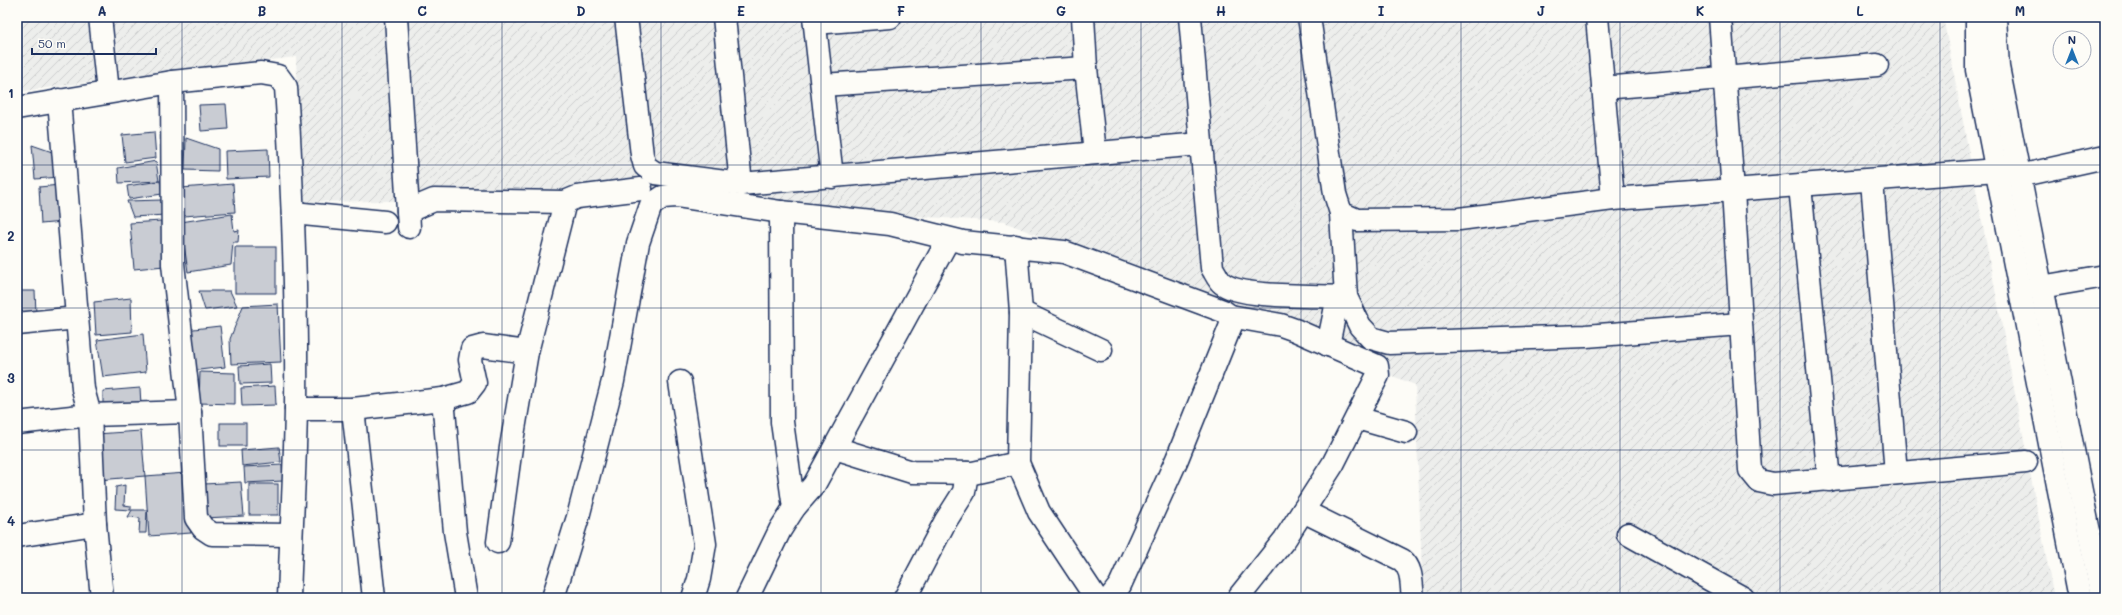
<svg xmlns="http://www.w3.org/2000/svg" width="2122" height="615" font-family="Mali,sans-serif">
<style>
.industrial{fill:url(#industrial-furrows)}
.building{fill:#c9ccd3;stroke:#1b2f5e}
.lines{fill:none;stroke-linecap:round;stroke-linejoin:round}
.minor-casing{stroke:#1b2f5e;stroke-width:25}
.major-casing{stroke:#1b2f5e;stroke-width:25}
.minor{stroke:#fdfcf7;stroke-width:22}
.major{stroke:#fdfcf7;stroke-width:22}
.grid{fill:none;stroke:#1b2f5e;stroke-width:1;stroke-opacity:0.55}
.neatline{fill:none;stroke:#1b2f5e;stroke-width:1.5}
.grid-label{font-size:13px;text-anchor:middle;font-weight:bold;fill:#1b2f5e}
</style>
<defs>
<pattern id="industrial-furrows" width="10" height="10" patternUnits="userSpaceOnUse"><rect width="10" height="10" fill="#edeeec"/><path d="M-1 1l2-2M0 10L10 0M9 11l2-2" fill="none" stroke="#cbcccd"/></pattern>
</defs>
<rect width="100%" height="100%" fill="#fdfcf7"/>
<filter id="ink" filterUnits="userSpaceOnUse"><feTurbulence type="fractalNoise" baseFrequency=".025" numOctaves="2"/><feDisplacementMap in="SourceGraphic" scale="8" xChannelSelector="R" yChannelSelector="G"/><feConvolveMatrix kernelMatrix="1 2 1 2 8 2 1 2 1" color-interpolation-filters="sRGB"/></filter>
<g filter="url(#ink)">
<polygon class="industrial" points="17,17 1943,17 2054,598 1423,598 1415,385 1004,222 638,198 302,202 296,57 132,76 17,92"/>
<g class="building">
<polygon points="226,104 228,129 201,131 199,105"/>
<polygon points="154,132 156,158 125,162 122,135"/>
<polygon points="186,138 218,149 218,171 185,170"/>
<polygon points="32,145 58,154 60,177 35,179"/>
<polygon points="268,149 269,177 226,179 225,151"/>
<polygon points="156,161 159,181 119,183 118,168"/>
<polygon points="160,181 162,194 129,199 127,186"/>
<polygon points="233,184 235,212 184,216 181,188"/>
<polygon points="60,185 63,222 41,224 39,187"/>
<polygon points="162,200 165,215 133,217 127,201"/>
<polygon points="232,214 234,231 239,230 238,242 233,242 231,265 188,272 181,222"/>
<polygon points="161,221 164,266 134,269 130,223"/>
<rect x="235" y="247" width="41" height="46"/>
<polygon points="17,291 35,291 36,313 17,313"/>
<polygon points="199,291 230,291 237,306 205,310"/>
<polygon points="131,298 132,332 96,335 94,302"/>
<polygon points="278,304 281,362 231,364 230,339 243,306"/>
<polygon points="220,326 225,367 190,371 185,330"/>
<polygon points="143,334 146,372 103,377 97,340"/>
<polygon points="270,364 271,383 240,384 239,366"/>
<polygon points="200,372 235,373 235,404 199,403"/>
<polygon points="275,386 276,405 242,406 241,388"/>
<polygon points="140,388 141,405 103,407 103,391"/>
<rect x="220" y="423" width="26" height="23"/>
<polygon points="141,431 145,476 99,480 96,434"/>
<polygon points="279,447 281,462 242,466 241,450"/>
<polygon points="282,465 283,481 245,483 244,467"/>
<polygon points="186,473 191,533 149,536 145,476"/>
<polygon points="241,482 244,516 205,518 204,484"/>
<rect x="249" y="484" width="29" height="31"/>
<polygon points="125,485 124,505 131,506 131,510 115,509 116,487"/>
<polygon points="132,510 147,510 146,533 139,533 140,518 128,517"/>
</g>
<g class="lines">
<defs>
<g id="minor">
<polyline points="100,17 108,92"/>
<polyline points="396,17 409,227"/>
<polyline points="626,17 642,155 645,166 655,173 741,184"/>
<polyline points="724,17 741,184 1201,144"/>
<polyline points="814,17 832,177"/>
<polyline points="1083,17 1086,68 1095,153"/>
<path d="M 1190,17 L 1212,268 C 1215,272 1218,280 1222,283 C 1241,299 1319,295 1346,297 L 1360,326 L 1371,338 L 1389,343 L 1586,336 L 1740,324"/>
<polyline points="1309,17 1335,194 1341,213 1357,220 1459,219 1613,199 1997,170"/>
<polyline points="1597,17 1613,199"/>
<polyline points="1720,17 1733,191 1750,470 1759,481 1773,484 2026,462"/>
<polyline points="815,23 890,17"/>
<polyline points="172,82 173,264 190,412 196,518 203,528 212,534 291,535"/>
<polyline points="822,85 1086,68"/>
<polyline points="1603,88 1877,65"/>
<polyline points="59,100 83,389 90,415 95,524 102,598"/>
<path d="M 17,108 L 172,82 L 261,73 L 278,76 L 286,87 C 293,194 297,301 296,408 C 295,471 291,535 289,598"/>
<polyline points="2019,176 2105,157"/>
<polyline points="1872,181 1896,473"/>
<polyline points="1800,186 1829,480"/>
<polyline points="408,211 434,200 565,202 577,197 641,189"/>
<polyline points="781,212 782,422 794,508"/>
<polyline points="293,213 385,222"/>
<polyline points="1341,213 1346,297"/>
<polyline points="1016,246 1021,312 1018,463 1039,512 1096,598"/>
<polyline points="2041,287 2105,276"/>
<polyline points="1021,312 1101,350"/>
<polyline points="1230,316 1281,325 1295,330 1377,366 1378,375 1333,464 1285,539 1238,598"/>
<polyline points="17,324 77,318"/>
<polyline points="1328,345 1338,297"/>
<polyline points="680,382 705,544 699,579 693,598"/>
<polyline points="443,399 455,532 466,598"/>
<polyline points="296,409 353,409 443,399 468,392 475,383 470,360 472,349 483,346 527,352 565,202"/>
<polyline points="353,409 374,598"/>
<polyline points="1357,418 1406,432"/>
<polyline points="17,423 90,415 190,412"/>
<polyline points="835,448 912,472 973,473 1018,463"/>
<path d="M 1303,511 L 1402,560 C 1413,569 1411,585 1413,598"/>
<polyline points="1628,534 1743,598"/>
<polyline points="17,536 95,524"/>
<polyline points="498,542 511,447 527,352"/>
<polyline points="553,598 578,517 613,381 638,243 651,205 663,197 676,196 781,212 890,224 963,242 1064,252 1223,311 1230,316 1231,325 1177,459 1120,585 1110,598"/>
<polyline points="747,598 780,530 794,508 814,485 948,240"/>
<polyline points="905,598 945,522 964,492 967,473"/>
</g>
<g id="major">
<polyline points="1977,17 1977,70 2080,598"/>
<polyline points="1995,17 1998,67 2102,598"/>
</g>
</defs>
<use href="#minor" class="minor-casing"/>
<use href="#major" class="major-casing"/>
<use href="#minor" class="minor"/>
<use href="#major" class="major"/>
</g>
</g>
<path class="grid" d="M 182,17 L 182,598M 342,17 L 342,598M 502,17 L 502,598M 661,17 L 661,598M 821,17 L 821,598M 981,17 L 981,598M 1141,17 L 1141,598M 1301,17 L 1301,598M 1461,17 L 1461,598M 1620,17 L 1620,598M 1780,17 L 1780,598M 1940,17 L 1940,598M 17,165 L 2105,165M 17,308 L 2105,308M 17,450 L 2105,450"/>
<rect width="2122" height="615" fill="none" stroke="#fdfcf7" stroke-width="44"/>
<g transform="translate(2072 50)"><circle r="19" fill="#fdfcf7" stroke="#a3aaba"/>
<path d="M0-3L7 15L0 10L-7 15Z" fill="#1f6fb2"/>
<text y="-6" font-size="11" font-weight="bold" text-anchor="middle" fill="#1b2f5e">N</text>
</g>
<path d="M32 48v6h124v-6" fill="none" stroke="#1b2f5e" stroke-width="2"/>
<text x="38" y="48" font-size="12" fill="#1b2f5e" stroke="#fdfcf7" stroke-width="3" paint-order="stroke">50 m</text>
<rect x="22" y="22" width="2078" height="571" class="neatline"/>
<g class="grid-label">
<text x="102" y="16">A</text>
<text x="262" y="16">B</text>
<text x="422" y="16">C</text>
<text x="581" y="16">D</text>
<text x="741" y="16">E</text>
<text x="901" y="16">F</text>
<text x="1061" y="16">G</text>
<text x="1221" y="16">H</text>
<text x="1381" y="16">I</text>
<text x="1541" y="16">J</text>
<text x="1700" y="16">K</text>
<text x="1860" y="16">L</text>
<text x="2020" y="16">M</text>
<text x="11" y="98">1</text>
<text x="11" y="241">2</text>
<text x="11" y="383">3</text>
<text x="11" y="526">4</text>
</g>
</svg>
